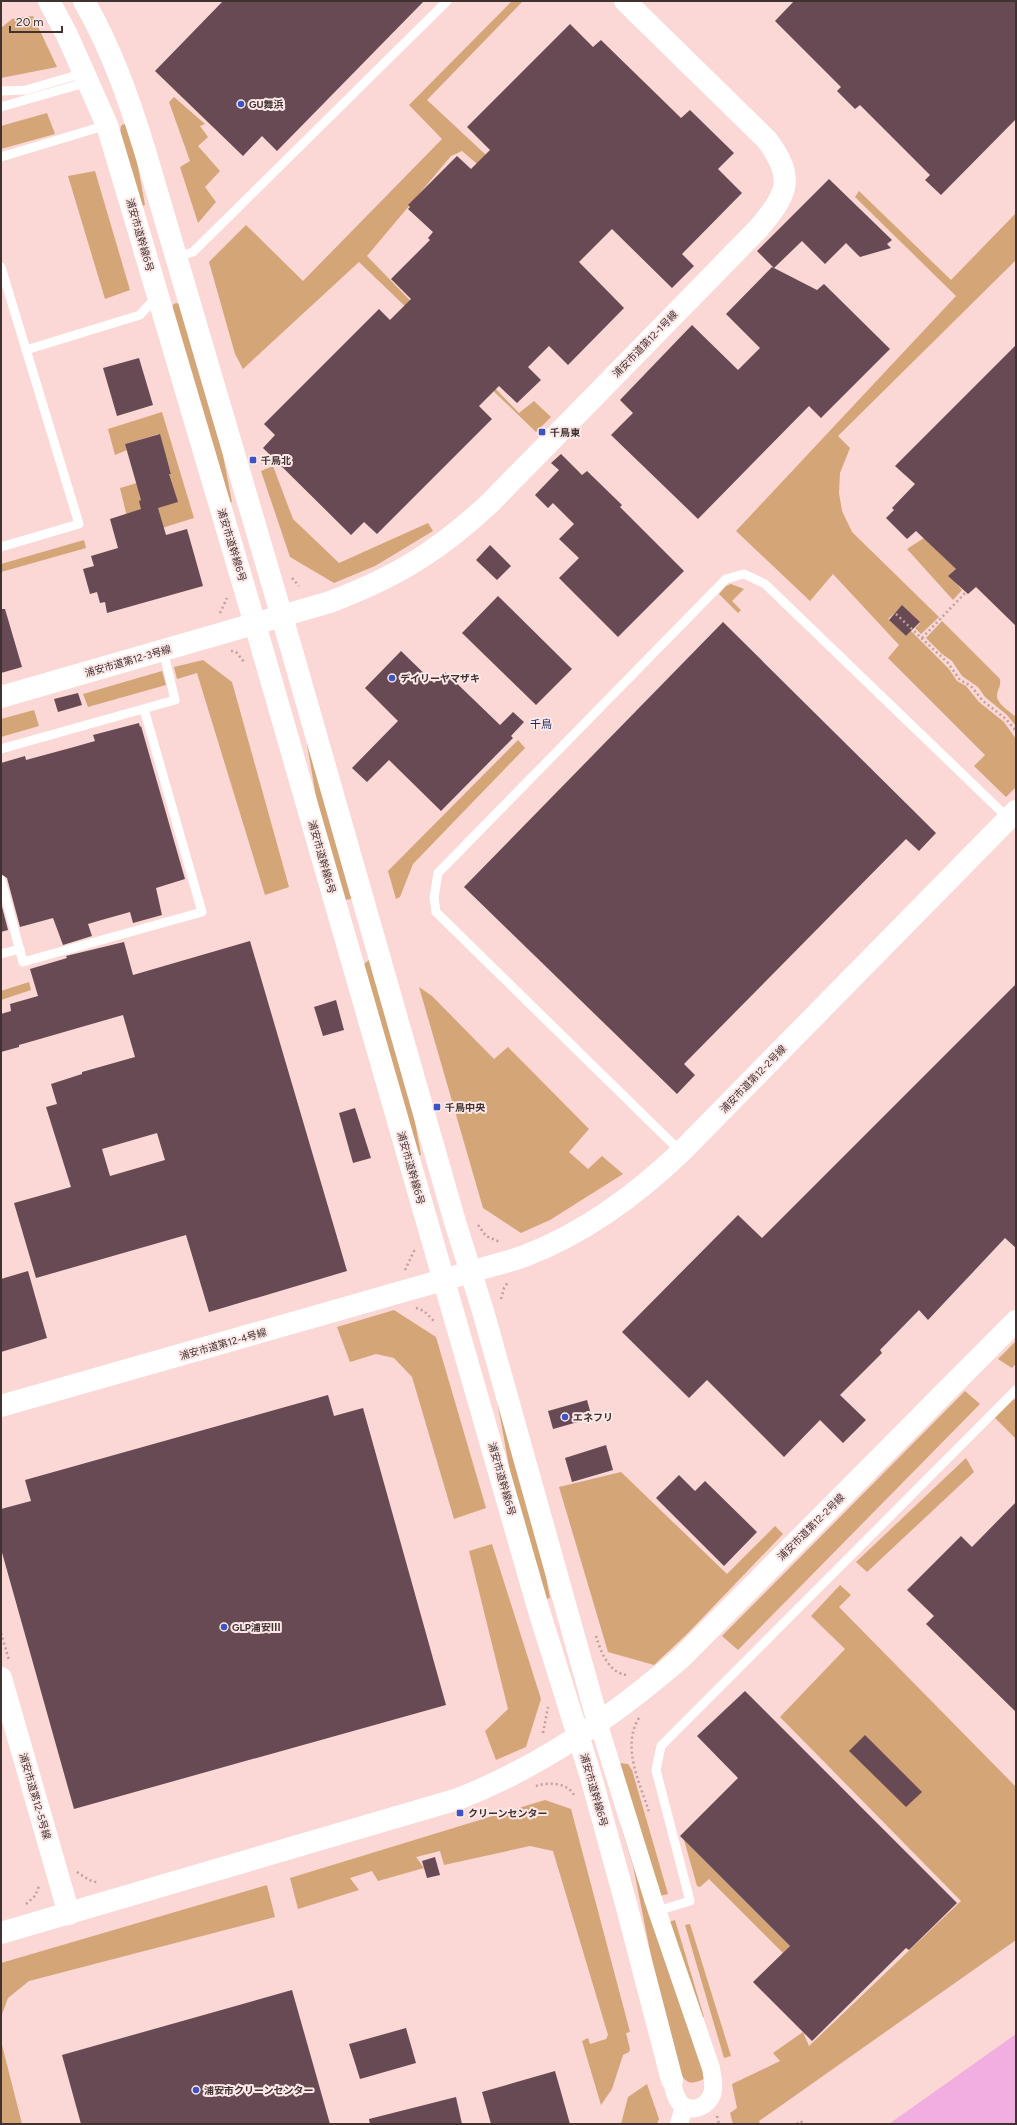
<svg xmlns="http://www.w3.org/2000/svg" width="1017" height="2125" font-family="Figtree,'Noto Sans JP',sans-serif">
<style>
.green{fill:#d4a677}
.water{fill:#f2aee0}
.building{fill:#674a53;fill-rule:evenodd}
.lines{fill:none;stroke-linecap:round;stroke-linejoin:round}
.path{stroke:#bea19f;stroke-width:2.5;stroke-dasharray:2 3;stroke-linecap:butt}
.service{stroke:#fff;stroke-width:9}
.minor{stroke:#fff;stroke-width:18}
.tertiary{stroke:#fff;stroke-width:22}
.poi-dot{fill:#3a54c6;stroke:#fee8e7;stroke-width:1.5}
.labels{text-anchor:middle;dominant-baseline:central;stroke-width:4;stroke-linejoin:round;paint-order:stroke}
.poi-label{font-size:10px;font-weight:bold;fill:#3f3231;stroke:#fee8e7;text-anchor:start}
.street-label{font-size:10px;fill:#3f3231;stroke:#fee8e7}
.neighbourhood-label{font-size:11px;fill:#1c2a61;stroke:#fee8e7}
</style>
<rect width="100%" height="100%" fill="#fbd7d5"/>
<g class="green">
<polygon points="512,1 523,1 427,100 528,194 522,202 462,151 451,156 367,256 519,413 534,401 551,417 536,432 359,262 243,369 235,354 209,262 246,225 303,281 442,139 409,105"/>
<polygon points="33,16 57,67 1,78 1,28 12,19"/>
<polygon points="174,97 205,124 200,126 208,137 198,146 220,171 205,187 216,202 198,223 180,167 190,161 169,102"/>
<polygon points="47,113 55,134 1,149 1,126"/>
<polygon points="124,124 131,128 145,205 142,206 120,132 121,126"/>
<polygon points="95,171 130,290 105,299 68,176"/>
<polygon points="859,191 951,280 1016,213 1016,260 838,436 850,448 840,473 839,493 842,511 852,532 939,617 921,634 915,628 920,623 903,606 888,619 906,636 911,631 949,669 957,681 966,686 979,702 1004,722 1016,739 1016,787 1006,797 974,766 985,755 888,658 899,645 833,574 810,601 736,531 956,296 855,197"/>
<polygon points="176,303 179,304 217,424 232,502 228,503 172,309 173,305"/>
<polygon points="162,412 194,518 117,542 129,525 120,488 171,473 159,434 125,444 127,450 115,455 108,429"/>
<polygon points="273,466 293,519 339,563 428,523 433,531 375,566 334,583 290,557 261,471"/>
<polygon points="924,538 956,569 949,576 962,590 953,600 907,549"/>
<polygon points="84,540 86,548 1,572 1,564"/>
<polygon points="731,584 744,589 732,601 741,610 738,613 719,594 726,586"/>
<path d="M 942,621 L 1000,679 C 1001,687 998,688 997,695 C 996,703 1010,712 1016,717 L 1016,726 L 1007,715 L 985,697 L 978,687 L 962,676 L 952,661 L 942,654 L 926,638 Z"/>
<polygon points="203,660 232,682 289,887 265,895 197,673 177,679 174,667"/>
<polygon points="162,671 166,685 88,707 83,694"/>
<polygon points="34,710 39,726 1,737 1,719"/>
<polygon points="518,740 525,748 413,864 400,897 396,899 388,871"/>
<polygon points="310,743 353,896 351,899 345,900 318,809 307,744"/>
<polygon points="369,960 406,1073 421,1155 418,1155 364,964"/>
<polygon points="29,982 31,990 1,1000 1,991"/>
<polygon points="419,987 432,996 494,1059 508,1047 589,1129 569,1152 588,1169 602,1156 623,1174 550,1220 521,1233 483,1208"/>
<polygon points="394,1310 436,1337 486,1508 454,1519 412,1377 394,1358 376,1354 350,1362 337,1327"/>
<polygon points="1016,1341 1016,1364 1012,1368 998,1359"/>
<polygon points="965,1391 980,1404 738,1650 722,1636"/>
<polygon points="1014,1399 1016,1401 1016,1439 995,1418"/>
<polygon points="497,1400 535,1517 550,1598 546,1599 510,1472"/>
<polygon points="966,1458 974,1472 867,1572 856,1562"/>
<polygon points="621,1472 727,1574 775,1526 783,1534 687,1634 654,1665 608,1652 559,1487"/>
<polygon points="492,1544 541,1699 526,1747 496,1760 485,1731 508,1709 469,1551"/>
<polygon points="840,1585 851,1595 839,1607 1016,1787 1016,1940 759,2121 760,2124 733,2124 730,2113 737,2108 732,2084 780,2061 773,2053 803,2032 809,2046 961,1901 780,1717 845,1649 811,1616"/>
<polygon points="619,1763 628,1764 632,1770 668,1894 660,1896"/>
<polygon points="545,1800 571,1809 630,2032 626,2033 630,2049 629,2052 623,2055 612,2089 601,2105 582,2041 588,2038 590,2044 606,2039 608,2035 553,1851 530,1846 444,1865 440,1851 416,1857 424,1868 378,1881 372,1871 350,1878 359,1890 298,1909 290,1878"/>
<path d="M 622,1822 L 706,2068 L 704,2079 C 693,2084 687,2085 681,2074 L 652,1961 L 633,1866 L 620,1823 Z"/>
<polygon points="684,1840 790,1946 783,1953 709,1879 700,1887 697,1886"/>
<polygon points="267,1885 275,1917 29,1981 8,1998 1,2017 1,1963"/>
<polygon points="675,1920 704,2017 702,2017 669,1922"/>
<polygon points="690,1924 731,2056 724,2058 685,1925"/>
<polygon points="1,2027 2,2045 22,2124 1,2124"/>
<polygon points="647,2084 659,2119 657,2124 621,2124 628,2097"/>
</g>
<polygon class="water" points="1016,2034 1016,2124 889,2124"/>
<g class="building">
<polygon points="223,1 424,1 277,151 262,136 243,156 155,71"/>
<polygon points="794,1 1016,1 1016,119 941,195 925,180 930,175 860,105 855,109 837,91 841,87 775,21"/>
<polygon points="570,24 593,47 601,40 681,118 690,110 734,153 718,169 742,193 682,254 694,266 672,288 612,229 579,262 624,308 568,365 549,346 528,367 541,380 517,403 499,386 479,406 492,419 377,534 364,522 351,535 263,448 275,435 264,424 379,309 390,320 411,299 391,279 430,240 428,238 433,232 408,209 410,207 408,205 457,156 471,169 490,150 467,127"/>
<polygon points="829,179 892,240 887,244 891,248 860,257 846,243 825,264 802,241 774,268 817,290 824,284 890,349 821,418 809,406 698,519 611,435 633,413 620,400 692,325 738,370 760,348 726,314 772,267 774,268 757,251"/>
<polygon points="1016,345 1016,626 976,587 968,594 948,576 956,569 916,531 907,539 886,518 894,510 892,508 915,484 895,466"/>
<polygon points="139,358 153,405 117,416 103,368"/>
<polygon points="160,434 171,474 169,474 178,502 158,508 166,535 187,529 203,586 107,613 105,602 100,603 97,592 90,594 83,569 94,566 91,556 118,548 110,519 141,509 139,501 141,500 125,444"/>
<polygon points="561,454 582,475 587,471 622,505 620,507 684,571 618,637 559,578 579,558 559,539 574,524 553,503 548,508 535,495 559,470 551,463"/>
<polygon points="490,545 511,566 497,580 476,560"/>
<polygon points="498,596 572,669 536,705 462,633"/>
<polygon points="902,605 920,622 906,636 889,620"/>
<polygon points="1,609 5,609 22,667 1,673"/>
<polygon points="723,622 936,833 919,851 906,839 684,1064 695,1075 677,1094 464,887"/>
<polygon points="401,651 434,683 445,672 500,725 513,712 524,722 511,736 513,738 441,811 389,760 367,782 352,768 398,721 365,688"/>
<polygon points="78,693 82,705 58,712 54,699"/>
<polygon points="139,723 140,727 141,726 185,879 156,888 162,915 133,923 130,912 98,921 88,924 92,936 63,945 53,918 20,927 7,878 1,874 1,763 25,756 26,760 74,747 95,741 93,735"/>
<polygon points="1,903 8,930 1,932"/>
<path d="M 250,941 L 347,1271 L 209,1312 L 186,1235 L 36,1278 L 14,1203 L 71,1187 L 46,1107 L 57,1104 L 51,1084 L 82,1074 L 82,1072 L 135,1057 L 123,1015 L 19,1045 L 19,1047 L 1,1052 L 1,1014 L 11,1011 L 10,1004 L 38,996 L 30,969 L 67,958 L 66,956 L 124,942 L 133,975 ZM 157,1133 L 165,1160 L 110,1176 L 102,1149 Z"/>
<polygon points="1016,984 1016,1248 1005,1238 928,1320 919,1310 880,1350 882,1353 840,1395 866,1420 843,1443 820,1420 784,1457 707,1380 689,1398 622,1332 738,1215 762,1238"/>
<polygon points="336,1000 344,1030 323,1036 314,1007"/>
<polygon points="355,1108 371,1158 353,1163 339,1113"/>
<polygon points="28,1271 47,1338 1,1352 1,1279"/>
<polygon points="328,1395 334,1416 363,1408 446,1705 74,1809 1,1549 1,1509 31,1501 25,1480"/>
<polygon points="587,1400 592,1418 553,1429 548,1411"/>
<polygon points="606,1445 613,1470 572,1482 565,1458"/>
<polygon points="679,1475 695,1491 705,1481 757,1532 724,1566 656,1498"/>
<polygon points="1016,1502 1016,1712 926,1624 934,1616 907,1590 961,1536 972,1547"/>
<polygon points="745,1691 957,1903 909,1950 906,1948 812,2041 753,1982 790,1946 680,1836 738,1778 697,1736"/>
<polygon points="865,1735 922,1792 906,1807 849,1751"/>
<polygon points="435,1857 440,1875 427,1878 422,1861"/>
<polygon points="292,1990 330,2124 81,2124 62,2055"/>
<polygon points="406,2028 416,2063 360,2079 349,2044"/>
<polygon points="555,2071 570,2124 491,2124 482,2092"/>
<polygon points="456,2097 462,2124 370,2124 369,2119"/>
</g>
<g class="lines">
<g class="path">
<polyline points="292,578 299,586"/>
<polyline points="220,613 227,598"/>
<polyline points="896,614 948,663 960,680 971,686 983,701 1006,719 1016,731"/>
<polyline points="922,638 966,592"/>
<polyline points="231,651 236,652 245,663"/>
<polyline points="478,1225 486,1236 500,1242"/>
<polyline points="405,1270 415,1249"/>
<polyline points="501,1299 504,1288 508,1282"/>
<polyline points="416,1308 424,1311 434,1321"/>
<polyline points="1,1633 9,1660"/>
<path d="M 596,1636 C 601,1652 609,1675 629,1675"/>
<path d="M 639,1718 C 621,1747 640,1783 649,1812"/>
<polyline points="543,1733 548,1707"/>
<path d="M 536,1786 C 548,1782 567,1782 574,1795"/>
<polyline points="77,1872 89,1880 99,1883"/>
<polyline points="26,1904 35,1896 40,1884"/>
<polyline points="717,2116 719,2124"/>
<polyline points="797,2124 801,2121 803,2124"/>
</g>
<g class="service">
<polyline points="1,91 26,90 84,73"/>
<polyline points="1,107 88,82"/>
<polyline points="1,157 107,125"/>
<polyline points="176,257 193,252 447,1"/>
<polyline points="1,267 79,524 1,547"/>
<polyline points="26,350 140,315 157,296"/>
<polyline points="1,749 175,700 163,650"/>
<polyline points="1,880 23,962 202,912 144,709"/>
<polyline points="1,954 20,949"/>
<polyline points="681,1152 436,912 434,898 438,873 726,579 744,574 765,584 1008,818"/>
<polyline points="657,1911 690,1901 656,1770 661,1746 1016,1390"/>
</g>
<g class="minor">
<path d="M 598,1722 L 654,1902 L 711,2068 C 712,2075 714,2083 713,2090 C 711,2108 685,2117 677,2098 C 674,2093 673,2086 672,2080"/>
<polyline points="679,2124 684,2107"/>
</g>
<g class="tertiary">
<polyline points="49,1 67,35 107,125 131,205 255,624 539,1611 591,1777 625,1900 672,2080"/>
<path d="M 84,1 C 111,48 129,99 145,151 L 292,651 L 455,1222 L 483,1311 L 598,1722"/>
<path d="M 1,697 L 330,602 C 396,577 439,551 491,502 L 759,228 C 787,194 796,179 767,140 L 625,1"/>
<path d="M 1,1406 L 471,1272 C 489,1266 509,1262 527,1255 C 586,1232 635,1196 681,1152 L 1016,811"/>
<polyline points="1,1678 69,1914"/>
<path d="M 1,1933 L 458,1799 C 540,1767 614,1716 681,1658 L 1016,1321"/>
</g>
</g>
<g class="poi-dot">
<circle cx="241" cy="104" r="4"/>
<rect x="538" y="428" width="8" height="8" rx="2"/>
<rect x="249" y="456" width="8" height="8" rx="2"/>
<circle cx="392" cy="678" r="4"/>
<rect x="433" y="1103" width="8" height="8" rx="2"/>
<circle cx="565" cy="1417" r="4"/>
<circle cx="224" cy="1627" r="4"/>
<rect x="456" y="1809" width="8" height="8" rx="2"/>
<circle cx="196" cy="2090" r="4"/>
</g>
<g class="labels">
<g class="poi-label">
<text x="249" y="104">GU舞浜</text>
<text x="550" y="432">千鳥東</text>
<text x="261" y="460">千鳥北</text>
<text x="400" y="678">デイリーヤマザキ</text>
<text x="445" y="1107">千鳥中央</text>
<text x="573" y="1417">エネフリ</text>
<text x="232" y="1627">GLP浦安Ⅲ</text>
<text x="468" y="1813">クリーンセンター</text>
<text x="204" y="2090">浦安市クリーンセンター</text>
</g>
<g class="street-label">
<text transform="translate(140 235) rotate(74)">浦安市道幹線6号</text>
<text transform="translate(645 344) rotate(-46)">浦安市道第12-1号線</text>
<text transform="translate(232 545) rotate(73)">浦安市道幹線6号</text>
<text transform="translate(128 661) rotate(-16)">浦安市道第12-3号線</text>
<text transform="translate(322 857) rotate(74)">浦安市道幹線6号</text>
<text transform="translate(753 1079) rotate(-46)">浦安市道第12-2号線</text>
<text transform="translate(411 1168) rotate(74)">浦安市道幹線6号</text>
<text transform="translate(223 1344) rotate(-16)">浦安市道第12-4号線</text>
<text transform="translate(502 1479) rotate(74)">浦安市道幹線6号</text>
<text transform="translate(811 1527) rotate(-45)">浦安市道第12-2号線</text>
<text transform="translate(594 1790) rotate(74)">浦安市道幹線6号</text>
<text transform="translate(35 1796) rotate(74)">浦安市道第12-5号線</text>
</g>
<g class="neighbourhood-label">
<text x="541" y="724">千鳥</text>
</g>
</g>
<rect width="1017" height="2125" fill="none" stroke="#3f3231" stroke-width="4"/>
<path d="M10 26v6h52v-6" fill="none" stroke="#3f3231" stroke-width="2"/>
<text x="16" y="26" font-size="12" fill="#3f3231" stroke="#fee8e7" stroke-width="3" paint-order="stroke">20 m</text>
</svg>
